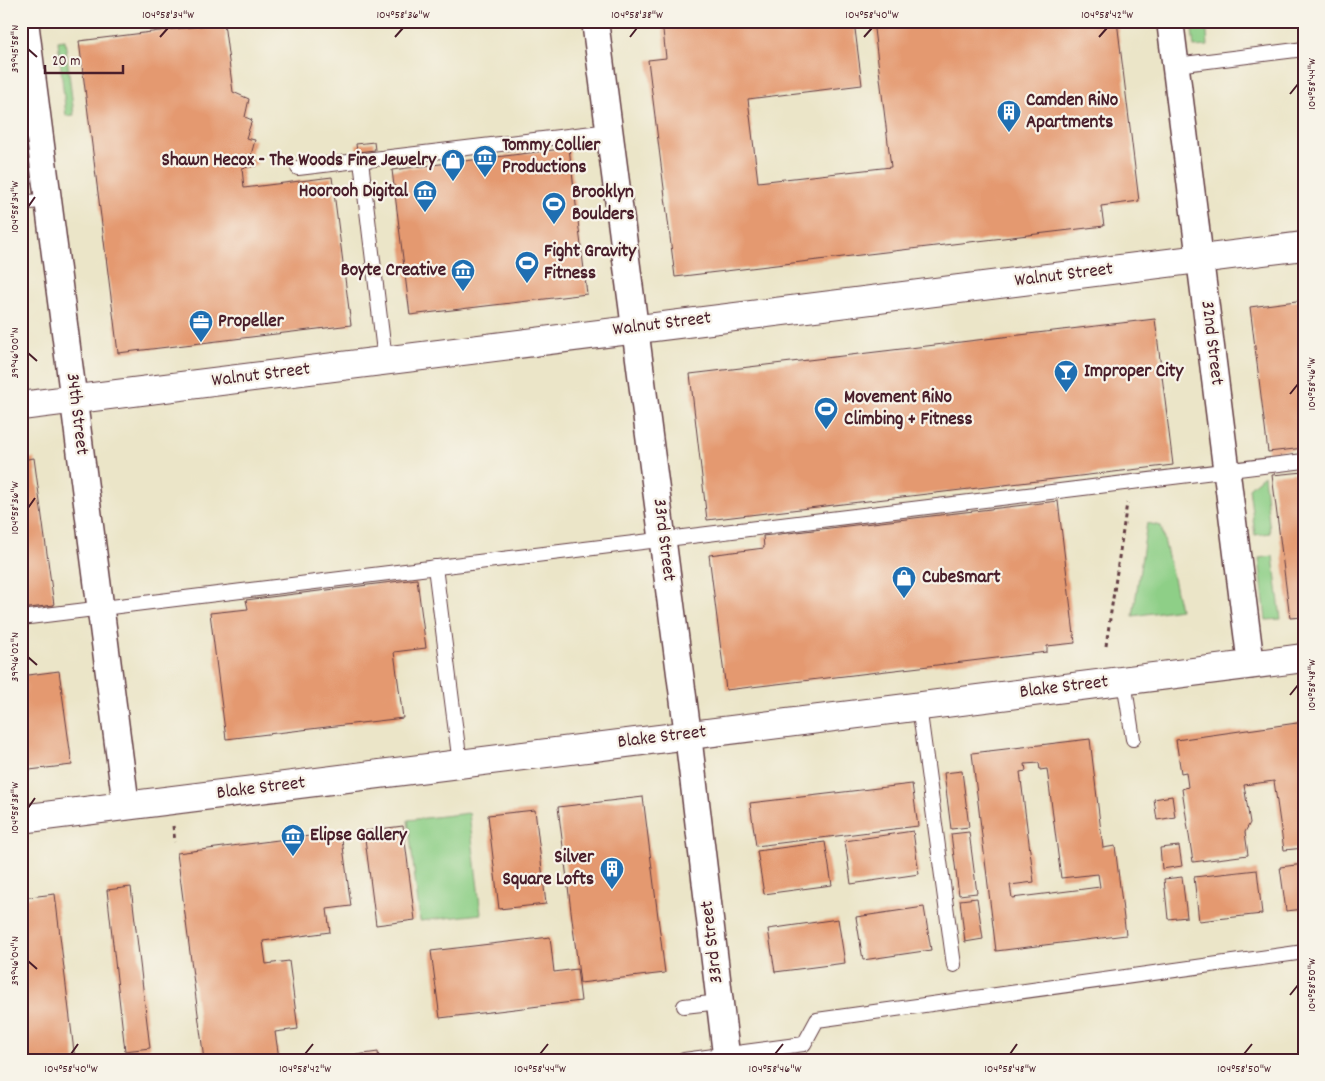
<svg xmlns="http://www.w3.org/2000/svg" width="1325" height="1081" font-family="Dekko,sans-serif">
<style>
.green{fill:#8ecf87;stroke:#6c7759}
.building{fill:#e4996f;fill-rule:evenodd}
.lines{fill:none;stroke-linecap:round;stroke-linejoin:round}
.lane-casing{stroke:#623d43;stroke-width:16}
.street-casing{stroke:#623d43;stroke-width:29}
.secondary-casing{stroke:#623d43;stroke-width:30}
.path{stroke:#623d43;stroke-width:3;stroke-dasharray:4 4;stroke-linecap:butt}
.lane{stroke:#fff;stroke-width:14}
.street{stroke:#fff;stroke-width:26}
.secondary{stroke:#fff;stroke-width:28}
.ticks{fill:none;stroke:#4a1f2b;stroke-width:2}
.labels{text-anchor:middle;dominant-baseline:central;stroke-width:4.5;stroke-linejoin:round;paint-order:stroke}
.poi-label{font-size:19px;font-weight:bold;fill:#4a1f2b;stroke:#f7f3e8;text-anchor:start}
.street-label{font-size:19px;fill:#4a1f2b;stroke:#f7f3e8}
.neatline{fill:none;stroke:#4a1f2b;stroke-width:2}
.ticks-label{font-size:12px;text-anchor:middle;fill:#4a1f2b}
</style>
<rect width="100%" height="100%" fill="#f7f3e8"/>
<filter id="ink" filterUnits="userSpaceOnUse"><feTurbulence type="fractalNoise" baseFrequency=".02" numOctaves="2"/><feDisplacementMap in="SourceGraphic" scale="10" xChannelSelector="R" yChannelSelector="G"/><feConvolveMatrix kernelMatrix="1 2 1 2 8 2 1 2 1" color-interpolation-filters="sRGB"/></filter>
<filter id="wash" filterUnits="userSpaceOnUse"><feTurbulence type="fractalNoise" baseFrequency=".0096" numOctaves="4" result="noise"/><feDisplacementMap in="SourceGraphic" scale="20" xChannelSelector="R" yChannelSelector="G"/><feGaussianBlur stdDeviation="1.12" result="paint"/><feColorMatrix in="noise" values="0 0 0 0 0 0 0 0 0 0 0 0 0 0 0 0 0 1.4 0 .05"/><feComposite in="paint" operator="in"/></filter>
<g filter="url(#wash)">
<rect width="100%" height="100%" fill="#ebe5c8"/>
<g class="green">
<polygon points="1191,21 1206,21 1208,46 1194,47"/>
<polygon points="65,40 74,115 66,116 58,41"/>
<polygon points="1264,475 1270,533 1255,535 1249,488"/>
<polygon points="1147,523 1161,526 1180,609 1133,616"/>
<polygon points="1273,556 1281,619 1266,620 1259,558"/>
<polygon points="469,813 481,914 420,921 408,820"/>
</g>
<g id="blocks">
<g class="building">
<polygon points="662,21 854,21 862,85 748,99 758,182 891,167 873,21 1117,21 1139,201 1101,206 1104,226 675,277 648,60 666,58"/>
<polygon points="224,23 233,92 249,99 245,117 252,120 246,138 255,140 250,159 257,161 256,166 242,168 244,188 332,177 351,325 118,353 79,41"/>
<polygon points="374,142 375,150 357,152 356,144"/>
<polygon points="569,148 587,294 410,315 392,170"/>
<polygon points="1304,300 1304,448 1268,452 1250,307"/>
<polygon points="1155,319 1173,465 707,520 690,374"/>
<polygon points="34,458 54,605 21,609 21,460"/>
<polygon points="1304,472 1304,617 1290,618 1272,475"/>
<polygon points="1058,501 1075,643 1047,646 1047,652 726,690 709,555 764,548 763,536"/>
<polygon points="417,579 426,648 394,652 403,718 226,739 210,613 248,609 246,600"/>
<polygon points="59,671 72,765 21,771 21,676"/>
<polygon points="1304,722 1304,848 1284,850 1274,781 1244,785 1250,823 1245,832 1248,855 1193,862 1182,789 1188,787 1186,772 1181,773 1176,740"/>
<path d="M 1090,739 L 1103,848 L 1115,846 L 1126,935 L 996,951 L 972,753 ZM 1039,763 L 1040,770 L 1047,769 L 1061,878 L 1098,874 L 1100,887 L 1012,898 L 1010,885 L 1034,882 L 1020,772 L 1026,771 L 1025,764 Z"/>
<polygon points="962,771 969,827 951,829 944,773"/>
<polygon points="912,784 918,826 756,846 750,803"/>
<polygon points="1172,796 1175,817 1157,820 1154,799"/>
<polygon points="643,797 665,973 580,983 558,807"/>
<polygon points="535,810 546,904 499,909 488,815"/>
<polygon points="403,826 415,920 376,925 364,831"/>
<polygon points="913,831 919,874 851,884 845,841"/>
<polygon points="341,832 351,906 327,909 330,932 263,941 266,964 289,961 298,1029 275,1032 279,1058 204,1060 177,853"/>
<polygon points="969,832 977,893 959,895 951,834"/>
<polygon points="825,842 832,885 764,894 757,851"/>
<polygon points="1179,846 1182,866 1162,869 1160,848"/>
<polygon points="1304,864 1304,909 1286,911 1280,867"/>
<polygon points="1257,870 1262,914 1199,921 1194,877"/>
<polygon points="1182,877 1187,917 1168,919 1164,879"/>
<polygon points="131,887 150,1048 125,1051 107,890"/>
<polygon points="55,894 75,1060 21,1060 21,898"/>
<polygon points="977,898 983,939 965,942 960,900"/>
<polygon points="924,907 931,950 863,960 856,917"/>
<polygon points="838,919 845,963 775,972 768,929"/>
<polygon points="550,937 554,972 577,969 581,1001 440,1018 431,951"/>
<polygon points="378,1052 379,1060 328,1060 328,1059"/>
</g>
</g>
</g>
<g filter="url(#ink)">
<use href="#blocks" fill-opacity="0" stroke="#623d43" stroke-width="1"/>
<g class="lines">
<defs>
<g id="lane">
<polyline points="1176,65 1304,49"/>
<polyline points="361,161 385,360"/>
<polyline points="298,168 610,131"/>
<polyline points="21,203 48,200"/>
<polyline points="435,567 460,764"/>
<polyline points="21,618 1304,461"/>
<polyline points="1124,681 1133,739"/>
<polyline points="919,706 954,965"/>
<polyline points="684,1006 720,1002"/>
<polyline points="684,1060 804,1044 817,1020 1304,952"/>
</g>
<g id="street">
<polyline points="25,21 126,806"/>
<polyline points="595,21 688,735 726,1054"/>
<polyline points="1170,21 1251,665"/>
</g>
<g id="secondary">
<polyline points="21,406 1304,246"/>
<polyline points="21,819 1304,658"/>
</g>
</defs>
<use href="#lane" class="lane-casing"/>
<use href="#street" class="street-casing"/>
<use href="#secondary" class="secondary-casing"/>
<g class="path">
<polyline points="1106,646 1127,503"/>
<polyline points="173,826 175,842"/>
</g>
<use href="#lane" class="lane"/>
<use href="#street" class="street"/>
<use href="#secondary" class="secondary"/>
</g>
</g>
<path class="ticks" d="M 160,37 L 168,28M 395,37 L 403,28M 630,37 L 637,28M 864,37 L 872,28M 1099,37 L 1107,28M 28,49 L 37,57M 1290,94 L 1298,84M 28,207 L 35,197M 28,353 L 37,361M 1290,394 L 1298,384M 28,508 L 35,498M 28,657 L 37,665M 1290,695 L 1298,685M 28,808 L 35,798M 28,961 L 37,969M 1290,995 L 1298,985M 71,1054 L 78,1044M 305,1054 L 313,1044M 540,1054 L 548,1044M 775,1054 L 783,1044M 1010,1054 L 1017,1044M 1244,1054 L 1252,1044"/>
<defs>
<symbol id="building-pin" viewBox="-11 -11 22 30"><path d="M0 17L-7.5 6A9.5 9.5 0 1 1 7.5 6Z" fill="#1f6fb2" stroke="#f7f3e8"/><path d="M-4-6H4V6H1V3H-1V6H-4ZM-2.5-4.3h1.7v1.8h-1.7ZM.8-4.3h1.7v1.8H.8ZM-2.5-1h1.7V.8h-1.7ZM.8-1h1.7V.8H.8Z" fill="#fff"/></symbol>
<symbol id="museum-pin" viewBox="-11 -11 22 30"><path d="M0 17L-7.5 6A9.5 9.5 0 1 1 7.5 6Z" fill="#1f6fb2" stroke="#f7f3e8"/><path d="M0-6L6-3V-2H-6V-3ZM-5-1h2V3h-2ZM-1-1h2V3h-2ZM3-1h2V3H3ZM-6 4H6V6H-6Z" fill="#fff"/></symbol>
<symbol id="shop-pin" viewBox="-11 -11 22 30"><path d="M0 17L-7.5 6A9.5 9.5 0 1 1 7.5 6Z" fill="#1f6fb2" stroke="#f7f3e8"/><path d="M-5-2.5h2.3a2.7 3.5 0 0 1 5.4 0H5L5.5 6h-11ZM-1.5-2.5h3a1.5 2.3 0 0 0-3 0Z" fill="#fff"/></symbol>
<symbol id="stadium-pin" viewBox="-11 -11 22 30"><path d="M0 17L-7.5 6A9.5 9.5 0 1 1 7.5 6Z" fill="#1f6fb2" stroke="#f7f3e8"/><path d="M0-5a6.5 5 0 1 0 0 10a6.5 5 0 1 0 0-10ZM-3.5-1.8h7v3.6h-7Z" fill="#fff"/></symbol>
<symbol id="office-pin" viewBox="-11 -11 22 30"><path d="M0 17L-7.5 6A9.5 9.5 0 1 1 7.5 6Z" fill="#1f6fb2" stroke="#f7f3e8"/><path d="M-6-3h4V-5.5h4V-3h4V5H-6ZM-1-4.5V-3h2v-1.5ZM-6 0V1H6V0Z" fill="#fff"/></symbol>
<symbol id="bar-pin" viewBox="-11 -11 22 30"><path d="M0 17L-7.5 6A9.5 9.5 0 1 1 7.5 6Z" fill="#1f6fb2" stroke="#f7f3e8"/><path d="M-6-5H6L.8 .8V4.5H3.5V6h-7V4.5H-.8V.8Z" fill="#fff"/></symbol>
</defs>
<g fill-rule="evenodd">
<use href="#building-pin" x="995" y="98" width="28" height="38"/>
<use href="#museum-pin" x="471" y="143" width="28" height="38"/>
<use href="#shop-pin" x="439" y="147" width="28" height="38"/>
<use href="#museum-pin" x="411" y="178" width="28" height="38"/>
<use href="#stadium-pin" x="540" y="190" width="28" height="38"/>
<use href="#stadium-pin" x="513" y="249" width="28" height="38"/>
<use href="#museum-pin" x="449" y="257" width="28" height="38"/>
<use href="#office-pin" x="187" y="308" width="28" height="38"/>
<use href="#bar-pin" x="1052" y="358" width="28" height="38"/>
<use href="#stadium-pin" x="812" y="395" width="28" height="38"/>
<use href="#shop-pin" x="890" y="564" width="28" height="38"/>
<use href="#museum-pin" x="279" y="822" width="28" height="38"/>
<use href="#building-pin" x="598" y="855" width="28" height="38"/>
</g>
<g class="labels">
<g class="poi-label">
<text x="1026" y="101">Camden RiNo<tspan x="1026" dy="22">Apartments</tspan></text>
<text x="502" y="146">Tommy Collier<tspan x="502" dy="22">Productions</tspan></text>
<text x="436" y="161" text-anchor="end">Shawn Hecox - The Woods Fine Jewelry</text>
<text x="408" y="192" text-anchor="end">Hoorooh Digital</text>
<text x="572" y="193">Brooklyn<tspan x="572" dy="22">Boulders</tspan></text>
<text x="544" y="252">Fight Gravity<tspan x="544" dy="22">Fitness</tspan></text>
<text x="446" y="271" text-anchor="end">Boyte Creative</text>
<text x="218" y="322">Propeller</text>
<text x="1084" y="372">Improper City</text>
<text x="844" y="398">Movement RiNo<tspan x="844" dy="22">Climbing + Fitness</tspan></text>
<text x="922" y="578">CubeSmart</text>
<text x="310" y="836">Elipse Gallery</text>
<text x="594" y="858" text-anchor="end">Silver<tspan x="594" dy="22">Square Lofts</tspan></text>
</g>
<g class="street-label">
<text transform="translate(1064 276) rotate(-7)">Walnut Street</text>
<text transform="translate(662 325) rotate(-7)">Walnut Street</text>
<text transform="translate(1211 343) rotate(83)">32nd Street</text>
<text transform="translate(261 376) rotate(-7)">Walnut Street</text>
<text transform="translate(76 414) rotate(83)">34th Street</text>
<text transform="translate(663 540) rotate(83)">33rd Street</text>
<text transform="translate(1064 688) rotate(-7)">Blake Street</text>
<text transform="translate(662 738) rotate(-7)">Blake Street</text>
<text transform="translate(261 789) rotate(-7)">Blake Street</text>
<text transform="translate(713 942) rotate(-97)">33rd Street</text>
</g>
</g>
<rect width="1325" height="1081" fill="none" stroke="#f7f3e8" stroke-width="55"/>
<path d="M45 65v8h78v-8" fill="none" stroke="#4a1f2b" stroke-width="2.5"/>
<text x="52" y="65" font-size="15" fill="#4a1f2b" stroke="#f7f3e8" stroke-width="4" paint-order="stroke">20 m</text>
<rect x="28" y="28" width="1270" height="1026" class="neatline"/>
<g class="ticks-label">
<text x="168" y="18">104°58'34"W</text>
<text x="403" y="18">104°58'36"W</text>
<text x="637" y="18">104°58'38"W</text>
<text x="872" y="18">104°58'40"W</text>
<text x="1107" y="18">104°58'42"W</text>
<text transform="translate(14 49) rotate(-90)" y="4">39°45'58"N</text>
<text transform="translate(1311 84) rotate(-90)" y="4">104°58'44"W</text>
<text transform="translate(14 207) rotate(-90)" y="4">104°58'34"W</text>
<text transform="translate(14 353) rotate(-90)" y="4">39°46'00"N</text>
<text transform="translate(1311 384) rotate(-90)" y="4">104°58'46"W</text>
<text transform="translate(14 508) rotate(-90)" y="4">104°58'36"W</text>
<text transform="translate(14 657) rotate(-90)" y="4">39°46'02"N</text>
<text transform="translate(1311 685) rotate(-90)" y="4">104°58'48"W</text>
<text transform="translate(14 808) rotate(-90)" y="4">104°58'38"W</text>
<text transform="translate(14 961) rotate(-90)" y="4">39°46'04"N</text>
<text transform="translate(1311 985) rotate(-90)" y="4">104°58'50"W</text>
<text x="71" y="1072">104°58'40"W</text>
<text x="305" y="1072">104°58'42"W</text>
<text x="540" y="1072">104°58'44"W</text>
<text x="775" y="1072">104°58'46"W</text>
<text x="1010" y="1072">104°58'48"W</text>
<text x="1244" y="1072">104°58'50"W</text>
</g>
</svg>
